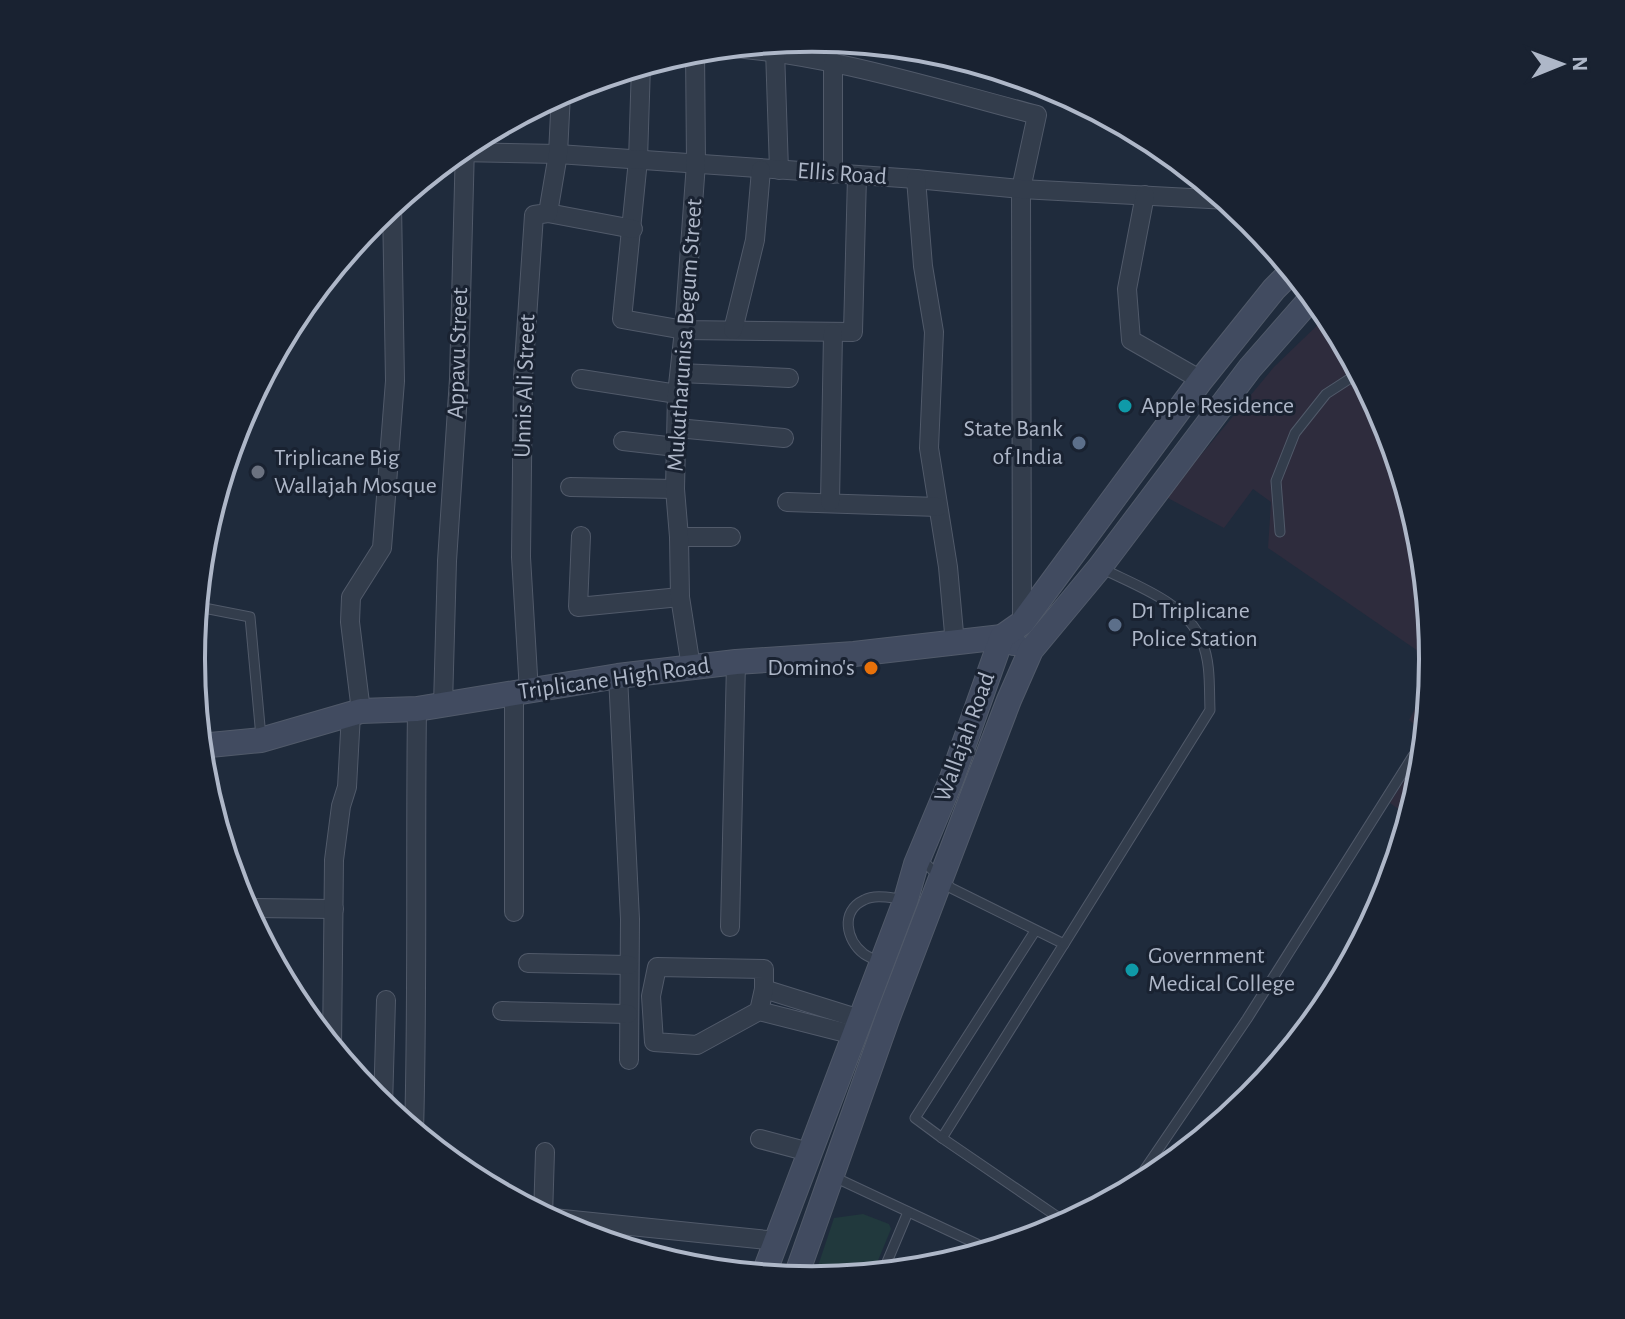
<svg xmlns="http://www.w3.org/2000/svg" width="1625" height="1319" font-family="'Alegreya Sans',sans-serif">
<style>
.medical{fill:#2e2c3d}
.green{fill:#21393d}
.lines{fill:none;stroke-linecap:round;stroke-linejoin:round}
.lane-casing{stroke:#515a6a;stroke-width:11}
.street-casing{stroke:#515a6a;stroke-width:20}
.secondary-casing{stroke:#515a6a;stroke-width:26}
.lane{stroke:#333d4c;stroke-width:9}
.street{stroke:#333d4c;stroke-width:18}
.secondary{stroke:#414b60;stroke-width:24}
.culture-dot{fill:#0f9aa8;stroke:#192231;stroke-width:3}
.service-dot{fill:#5c6f8a;stroke:#192231;stroke-width:3}
.worship-dot{fill:#6b7280;stroke:#192231;stroke-width:3}
.food-dot{fill:#e8710a;stroke:#192231;stroke-width:3}
.labels{text-anchor:middle;dominant-baseline:central;stroke-width:6;stroke-linejoin:round;paint-order:stroke}
.street-label{font-size:24px;fill:#aeb7c8;stroke:#192231}
.poi-label{font-size:24px;fill:#aeb7c8;stroke:#192231;text-anchor:start}
.rim{fill:none;stroke:#aeb7c8;stroke-width:4}
</style>
<rect width="100%" height="100%" fill="#1f2b3c"/>
<g class="medical">
<polygon points="1329,314 1387,422 1422,539 1434,662 1268,548 1271,502 1253,489 1224,528 1166,497 1274,367"/>
<polygon points="1432,677 1427,734 1409,720"/>
<polygon points="1425,747 1422,781 1411,818 1390,803"/>
</g>
<polygon class="green" points="863,1214 889,1224 891,1229 872,1275 813,1281 834,1218"/>
<g class="lines">
<defs>
<g id="lane">
<polyline points="1280,532 1276,481 1295,433 1326,394 1360,372"/>
<polyline points="197,594 204,608 250,617 261,737"/>
<polyline points="921,859 951,888 1064,944 942,1138 915,1118 1035,931"/>
<path d="M 1064,944 L 1210,710 C 1209,688 1211,663 1202,642 C 1187,603 1137,586 1103,569"/>
<path d="M 881,963 C 875,960 869,957 864,954 C 846,940 840,911 864,900 C 875,894 891,898 903,899"/>
<path d="M 1264,1084 C 1276,1061 1289,1037 1312,1025"/>
<polyline points="942,1138 1068,1224"/>
<polyline points="832,1176 992,1251"/>
<polyline points="1130,1191 1247,1019 1413,756"/>
<polyline points="882,1274 908,1212"/>
</g>
<g id="street">
<path d="M 721,47 C 829,54 933,88 1037,115 L 1021,189 L 1022,623"/>
<polyline points="775,50 779,170"/>
<polyline points="641,65 638,160 622,319 684,330 853,332 857,176"/>
<polyline points="456,152 558,154 916,179 1021,189 1228,200"/>
<polyline points="833,174 833,62"/>
<polyline points="916,179 923,266 934,332 929,448 948,567 955,644"/>
<polyline points="1145,195 1127,289 1131,340 1201,380"/>
<polyline points="548,213 633,229"/>
<polyline points="733,330 755,240 761,170"/>
<polyline points="680,373 789,378"/>
<polyline points="581,379 677,394"/>
<polyline points="677,428 784,438"/>
<polyline points="623,441 676,447"/>
<polyline points="570,487 675,489"/>
<polyline points="787,502 938,507"/>
<polyline points="830,502 833,333"/>
<polyline points="581,536 578,607 680,597"/>
<polyline points="679,537 731,537"/>
<polyline points="691,667 680,597 679,537 675,489 677,394 684,330 696,163 695,50"/>
<polyline points="618,676 630,919 629,1060"/>
<polyline points="529,692 521,557 523,378 534,215 548,213 558,154 561,93"/>
<polyline points="514,693 514,912"/>
<polyline points="443,705 447,561 459,379 465,145"/>
<polyline points="361,711 350,622 351,597 382,548 395,381 392,204"/>
<polyline points="244,908 334,909"/>
<polyline points="730,927 736,662"/>
<polyline points="528,963 629,965"/>
<polyline points="764,989 860,1019"/>
<polyline points="502,1011 628,1014"/>
<polyline points="759,1011 764,989 764,969 657,967 651,996 654,1042 697,1045 759,1011 854,1035"/>
<polyline points="332,1049 334,860 341,806 347,787 351,714"/>
<polyline points="383,1107 386,1000"/>
<path d="M 414,1132 C 418,991 415,850 417,709"/>
<polyline points="760,1139 809,1152"/>
<polyline points="543,1217 777,1241"/>
<polyline points="543,1217 545,1152"/>
</g>
<g id="secondary">
<polyline points="200,746 261,740 361,711 417,709 618,676 736,662 854,654 1002,637 1014,643"/>
<polyline points="763,1276 906,899 916,864 952,778 1002,637 1022,623 1201,380 1274,289 1293,270"/>
<polyline points="795,1279 888,1017 1009,700 1031,650 1100,567 1250,368 1314,295"/>
</g>
</defs>
<use href="#lane" class="lane-casing"/>
<use href="#street" class="street-casing"/>
<use href="#secondary" class="secondary-casing"/>
<use href="#lane" class="lane"/>
<use href="#street" class="street"/>
<use href="#secondary" class="secondary"/>
</g>
<g class="culture-dot">
<circle cx="1125" cy="406" r="8"/>
<circle cx="1132" cy="970" r="8"/>
</g>
<g class="service-dot">
<circle cx="1079" cy="443" r="8"/>
<circle cx="1115" cy="625" r="8"/>
</g>
<circle class="worship-dot" cx="258" cy="472" r="8"/>
<circle class="food-dot" cx="871" cy="668" r="8"/>
<g class="labels">
<g class="street-label">
<text transform="translate(842 174) rotate(4)">Ellis Road</text>
<text transform="translate(685 335) rotate(-86)">Mukutharunisa Begum Street</text>
<text transform="translate(458 353) rotate(-88)">Appavu Street</text>
<text transform="translate(525 386) rotate(-88)">Unnis Ali Street</text>
<text transform="translate(614 679) rotate(-8)">Triplicane High Road</text>
<text transform="translate(965 737) rotate(-70)">Wallajah Road</text>
</g>
<g class="poi-label">
<text x="1141" y="406">Apple Residence</text>
<text x="1063" y="429" text-anchor="end">State Bank<tspan x="1063" dy="28">of India</tspan></text>
<text x="274" y="458">Triplicane Big<tspan x="274" dy="28">Wallajah Mosque</tspan></text>
<text x="1131" y="611">D1 Triplicane<tspan x="1131" dy="28">Police Station</tspan></text>
<text x="855" y="668" text-anchor="end">Domino's</text>
<text x="1148" y="956">Government<tspan x="1148" dy="28">Medical College</tspan></text>
</g>
</g>
<path d="M0 0H1625V1319H0ZM205 659a607 607 0 1 1 1214 0a607 607 0 1 1-1214 0Z" fill="#192231" fill-rule="evenodd"/>
<path class="rim" d="M205 659a607 607 0 1 1 1214 0a607 607 0 1 1-1214 0Z"/>
<g transform="translate(1561 64) rotate(89)" stroke="#192231" stroke-width="6" paint-order="stroke">
<path d="M0-6L14 30L0 20L-14 30Z" fill="#aeb7c8"/>
<text y="-12" font-size="22" font-weight="bold" text-anchor="middle" fill="#aeb7c8">N</text>
</g>
</svg>
